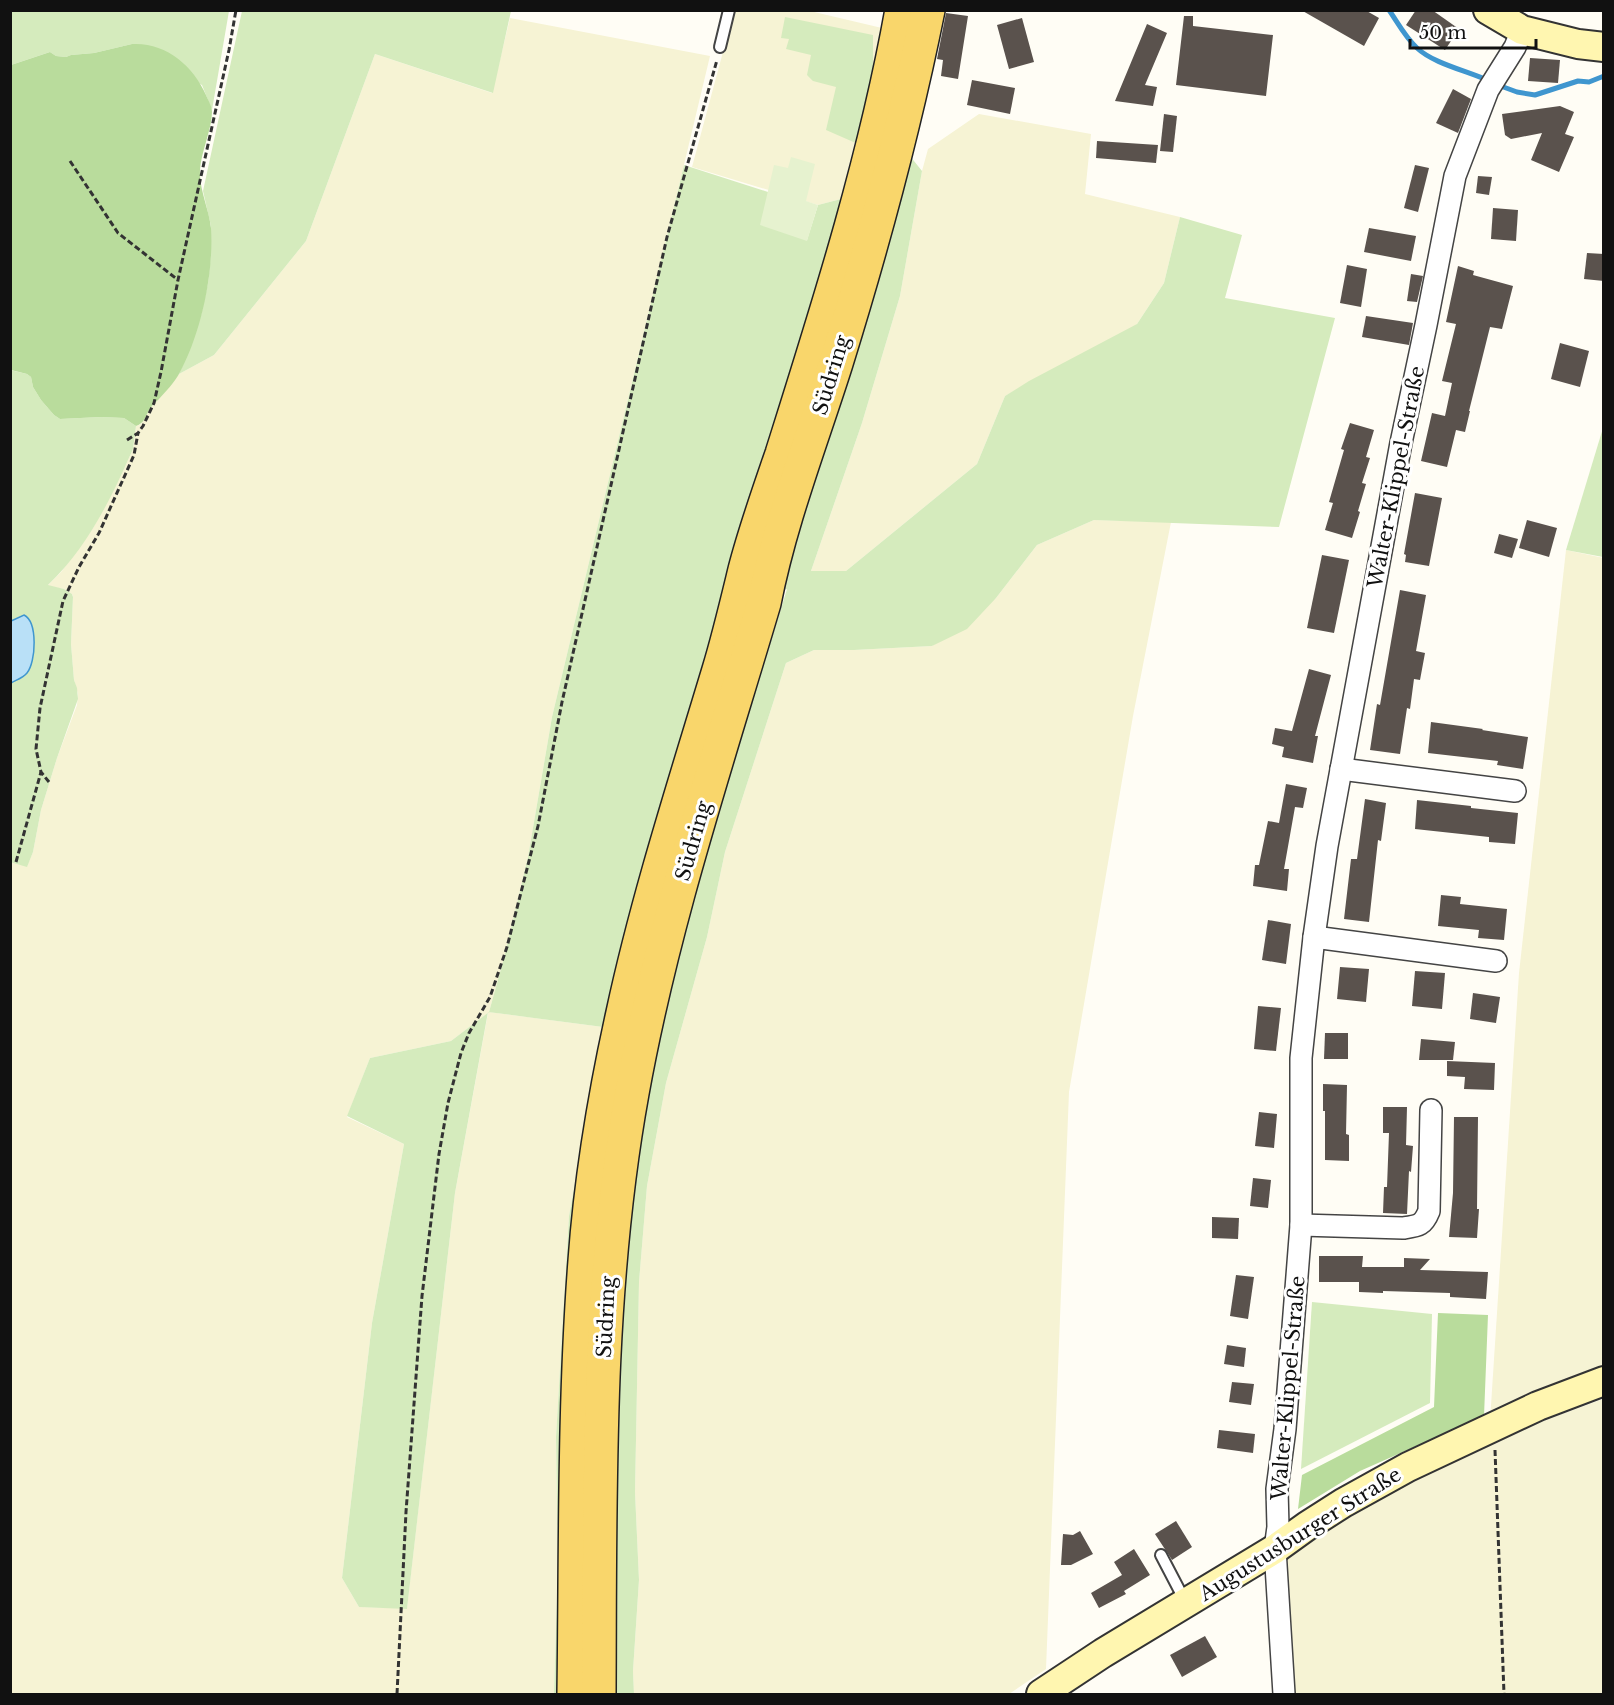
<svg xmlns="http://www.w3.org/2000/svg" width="1614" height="1705" font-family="'Libre Baskerville',serif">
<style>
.farmland{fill:#f6f3d4;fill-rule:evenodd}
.green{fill:#d5ebbd}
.forest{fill:#b9dc9c}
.pitch{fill:#e6f2cf}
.water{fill:#b9e0f7;stroke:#3f96cf;stroke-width:1.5}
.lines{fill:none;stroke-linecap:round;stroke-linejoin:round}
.stream{stroke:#3f96cf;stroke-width:5}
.building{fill:#5a524d}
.lane-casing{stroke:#444;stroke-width:14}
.street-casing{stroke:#444;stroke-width:24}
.secondary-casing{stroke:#333;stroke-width:32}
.primary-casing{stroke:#222;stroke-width:36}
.path{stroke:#333;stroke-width:3;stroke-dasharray:6 3;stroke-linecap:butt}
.lane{stroke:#fff;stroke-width:10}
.street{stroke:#fff;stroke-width:21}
.secondary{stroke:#fff6b0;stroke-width:28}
.primary{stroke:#f9d66b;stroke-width:33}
.labels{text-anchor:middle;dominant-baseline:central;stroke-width:6;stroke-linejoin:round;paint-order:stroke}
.street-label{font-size:20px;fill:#111;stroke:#fff}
</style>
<rect width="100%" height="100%" fill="#fffdf5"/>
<g class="farmland">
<polygon points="734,11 810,11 882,28 841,199 818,205 692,167"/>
<path d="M 510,18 L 710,56 L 552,717 L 528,857 L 504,958 L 489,1012 L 603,1027 L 587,1110 L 582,1145 L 569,1216 L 556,1437 L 558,1565 L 554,1694 L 11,1694 L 10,862 L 27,866 L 33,852 L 41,810 L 57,758 L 77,705 L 78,694 L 74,680 L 71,644 L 73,596 L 72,594 L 64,589 L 47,586 L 62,571 L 93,528 L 128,460 L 133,449 L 136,426 L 141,424 L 150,409 L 179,374 L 214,355 L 306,241 L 375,54 L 492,93 ZM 488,1013 L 455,1193 L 407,1608 L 359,1607 L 342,1578 L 372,1323 L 404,1144 L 347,1117 L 370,1058 L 451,1041 Z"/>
<polygon points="979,114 1091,134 1085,194 1180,217 1164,283 1135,327 1005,396 977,464 846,571 811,571 862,423 900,296 922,171 928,149"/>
<polygon points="1094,520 1171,522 1133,716 1069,1092 1046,1669 1009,1694 634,1694 633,1671 639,1580 635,1492 639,1282 647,1186 666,1083 707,937 725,852 786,663 814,650 854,650 932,646 996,598 1037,545"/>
<polygon points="1566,550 1604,558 1603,1375 1490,1421 1519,973"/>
<polygon points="1603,1399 1603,1694 1283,1694 1275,1549 1307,1526 1513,1432"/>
</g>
<g class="green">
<polygon points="10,11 229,11 212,110 202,85 132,44 94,53 71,55 66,57 56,56 50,52 11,65"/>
<polygon points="242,11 511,11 493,93 375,54 306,241 214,355 179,374 191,345 201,315 208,283 211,255 211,226 203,191"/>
<polygon points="785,17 873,35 873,78 858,144 826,130 836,87 813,81 807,75 811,55 786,49 789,39 781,38"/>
<polygon points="910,156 922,171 900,296 862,423 811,571 846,571 977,464 1005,396 1029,381 1137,324 1164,283 1180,217 1242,235 1225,298 1335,318 1279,527 1094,520 1037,545 996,598 967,629 932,646 854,650 814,650 786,663 725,852 707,937 666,1083 647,1186 639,1282 635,1492 639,1580 633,1671 634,1694 610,1694 614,1368 642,1088 758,660 763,667 787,589 778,592"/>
<polygon points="684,165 768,192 807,240 818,205 841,199 846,202 658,843 565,1694 554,1694 558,1565 556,1437 569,1216 582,1145 587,1110 603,1027 488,1012 455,1193 407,1609 359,1607 342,1578 372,1323 404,1144 347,1116 370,1058 451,1041 489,1012 504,958 528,857 552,717"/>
<path d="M 10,370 L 27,374 L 31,377 L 33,387 L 41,400 L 54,415 L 60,419 L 101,417 L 124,418 L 136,426 L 133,449 L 128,460 C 108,505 84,551 48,585 L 64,589 L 72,594 L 73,597 L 71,644 L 74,680 L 77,688 L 78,699 L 57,758 L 41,810 L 33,852 L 27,867 L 10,862 Z"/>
<polygon points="1603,428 1603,557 1566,550"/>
<polygon points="1312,1302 1432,1314 1430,1403 1301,1469"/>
</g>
<g class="forest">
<path d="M 132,44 C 165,42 193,65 206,95 C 208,100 212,106 212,112 C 212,129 201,152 200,170 C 199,189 209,209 211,228 C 214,273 201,334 179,374 C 174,383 166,391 159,399 C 156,402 152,405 150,409 C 145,416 145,423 136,426 L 124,418 L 101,417 L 60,419 L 54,415 L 41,400 L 33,387 L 31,377 L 27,374 L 11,370 L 11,65 L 50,52 L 56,56 L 66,57 L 71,55 L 94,53 Z"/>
<polygon points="1438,1313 1488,1315 1484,1416 1360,1471 1298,1509 1302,1475 1434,1407"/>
</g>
<polygon class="pitch" points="791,157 815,164 806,201 818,205 807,241 760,225 774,165 788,168"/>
<path class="water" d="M 24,615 C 38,622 36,662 27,673 C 23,678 16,680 11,683 L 11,621 Z"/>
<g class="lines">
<g class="stream">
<path d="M 1389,10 C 1398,23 1405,37 1417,48 C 1434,64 1468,71 1489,81"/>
<polyline points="1498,85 1517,92 1535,95 1578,81 1589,82 1604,76"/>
</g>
</g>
<g class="building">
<polygon points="1301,10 1365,10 1379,18 1364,46"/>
<polygon points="1416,10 1432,10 1459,29 1445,50 1406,25"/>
<polygon points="946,13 968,16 958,79 941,76 943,60 937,59"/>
<polygon points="1184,16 1193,16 1193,26 1273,35 1266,96 1176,85"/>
<polygon points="1022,18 1034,62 1009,69 997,25"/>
<polygon points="1147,24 1167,33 1145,85 1157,87 1153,106 1115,101"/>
<polygon points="1530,58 1560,60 1558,83 1528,81"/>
<polygon points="972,80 1015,88 1010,114 967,105"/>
<polygon points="1453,89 1471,99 1458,133 1436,123"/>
<polygon points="1560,106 1574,112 1565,134 1574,137 1559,172 1531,160 1542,133 1511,139 1505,135 1502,114"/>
<polygon points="1164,114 1177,116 1173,152 1160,151"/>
<polygon points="1097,141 1158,145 1156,163 1096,158"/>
<polygon points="1415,165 1429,168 1418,212 1404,208"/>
<polygon points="1478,176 1492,177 1489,195 1476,193"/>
<polygon points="1493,208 1518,210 1516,241 1491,239"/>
<polygon points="1369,228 1416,236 1411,261 1364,252"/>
<polygon points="1587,253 1604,254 1604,281 1584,279"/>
<polygon points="1347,265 1367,269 1361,307 1340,303"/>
<polygon points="1458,266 1474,271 1473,275 1513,286 1502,329 1490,327 1469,411 1470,411 1465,432 1456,430 1447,467 1421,461 1432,413 1445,416 1452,383 1442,381 1456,324 1446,322"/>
<polygon points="1411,274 1423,276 1417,302 1407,301"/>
<polygon points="1366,316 1413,323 1409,345 1362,337"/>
<polygon points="1560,343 1589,351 1580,387 1551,379"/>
<polygon points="1350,423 1374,430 1366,457 1370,458 1362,483 1366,484 1358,511 1360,512 1352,538 1325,530 1333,503 1329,502 1344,450 1341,449"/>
<polygon points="1415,493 1442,498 1429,566 1405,562 1406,555 1404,554"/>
<polygon points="1527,520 1557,528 1549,557 1519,548"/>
<polygon points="1499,534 1518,539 1512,558 1494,553"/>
<polygon points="1322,555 1349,560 1334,633 1307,628"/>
<polygon points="1400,590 1426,595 1416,651 1425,653 1420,680 1414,679 1410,709 1407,708 1400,754 1370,750 1377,704 1380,705"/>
<polygon points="1309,669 1331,675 1315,736 1318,736 1313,763 1282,757 1284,747 1272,744 1275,728 1292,731"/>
<polygon points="1431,722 1483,729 1482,730 1528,737 1523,769 1497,765 1498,761 1428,753"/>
<polygon points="1286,784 1307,788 1303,808 1295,807 1284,869 1289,869 1287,891 1253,886 1255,865 1259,865 1268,821 1279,823"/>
<polygon points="1365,799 1386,803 1381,841 1378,840 1369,922 1344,919 1351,859 1357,859"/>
<polygon points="1417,800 1471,806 1471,808 1518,813 1515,844 1489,842 1489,837 1415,829"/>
<polygon points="1441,895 1461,897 1460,904 1507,909 1504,940 1478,938 1479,930 1438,926"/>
<polygon points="1268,920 1291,924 1286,964 1262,960"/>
<polygon points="1340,967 1369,969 1366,1002 1337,999"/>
<polygon points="1415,971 1445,973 1442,1009 1412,1006"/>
<polygon points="1473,993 1500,997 1496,1023 1470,1019"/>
<polygon points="1258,1006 1281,1008 1276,1051 1254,1049"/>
<polygon points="1325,1033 1348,1033 1348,1059 1324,1059"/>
<polygon points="1421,1039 1455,1042 1453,1060 1419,1060"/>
<polygon points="1447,1061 1495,1063 1494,1090 1464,1089 1465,1077 1447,1076"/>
<polygon points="1323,1084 1347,1085 1346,1134 1349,1135 1349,1161 1325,1160 1325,1111 1323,1111"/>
<polygon points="1383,1107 1407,1107 1406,1145 1413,1146 1411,1172 1409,1171 1407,1214 1383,1213 1384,1187 1387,1187 1389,1133 1383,1133"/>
<polygon points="1259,1112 1277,1114 1274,1148 1255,1146"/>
<polygon points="1454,1117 1478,1117 1477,1209 1479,1209 1477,1238 1449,1237 1453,1193"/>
<polygon points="1253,1178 1271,1180 1268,1208 1250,1206"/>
<polygon points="1212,1217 1239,1218 1238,1239 1212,1238"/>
<polygon points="1319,1256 1363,1256 1362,1267 1404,1267 1404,1258 1430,1259 1420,1270 1488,1272 1486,1299 1450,1297 1450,1293 1383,1291 1383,1293 1359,1292 1359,1282 1319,1282"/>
<polygon points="1236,1275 1254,1277 1248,1319 1230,1316"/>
<polygon points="1227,1345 1246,1348 1244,1367 1224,1364"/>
<polygon points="1232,1382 1254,1384 1251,1405 1229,1402"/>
<polygon points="1219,1430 1255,1434 1253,1453 1217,1448"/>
<polygon points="1176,1521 1192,1547 1172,1560 1155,1534"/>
<polygon points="1080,1531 1093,1554 1071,1565 1061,1565 1063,1534 1073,1535"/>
<polygon points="1134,1549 1150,1575 1124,1591 1126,1594 1099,1608 1091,1593 1122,1575 1114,1562"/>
<polygon points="1205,1636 1217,1657 1182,1677 1170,1655"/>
</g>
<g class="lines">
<defs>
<g id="lane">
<polyline points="720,47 729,10"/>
<polyline points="1161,1555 1185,1601"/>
</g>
<g id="street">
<polyline points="1341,769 1515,791"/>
<polyline points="1314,937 1496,961"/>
<path d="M 1301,1225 L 1403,1228 C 1418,1226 1423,1226 1429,1211 L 1431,1110"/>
<polyline points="1284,1694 1275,1549 1278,1527 1277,1489 1285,1429 1301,1225 1301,1058 1314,937 1327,846 1401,443 1426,325 1455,176 1488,90 1515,47 1522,30"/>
</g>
<g id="secondary">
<polyline points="1488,10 1522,30 1578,44 1604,47"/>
<polyline points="1041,1694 1103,1653 1275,1549 1307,1526 1343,1503 1408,1467 1538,1406 1604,1381"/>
</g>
<g id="primary">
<path d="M 574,1694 C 576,1550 574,1405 585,1261 C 591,1178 605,1094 623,1013 C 648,897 685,783 719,670 C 729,637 737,603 745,570 C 755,531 769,492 782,454 C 828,308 875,161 902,10"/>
<path d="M 599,1694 C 600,1494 596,1291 632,1093 C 662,926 716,765 764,603 C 780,521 811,442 836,363 C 872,247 904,129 928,10"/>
</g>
</defs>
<use href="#lane" class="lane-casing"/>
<use href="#street" class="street-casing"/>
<use href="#secondary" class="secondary-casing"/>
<use href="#primary" class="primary-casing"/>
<g class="path">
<polyline points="70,161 118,233 178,280"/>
<polyline points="127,440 138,433 143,426 154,403 161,372 178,280 229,50 236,10"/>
<polyline points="49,782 41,772 36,749 40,708 63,601 79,567 99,533 134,455 138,433"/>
<polyline points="16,862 41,772"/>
<polyline points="1495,1450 1504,1694"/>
<polyline points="397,1694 406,1512 422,1296 439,1154 448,1103 461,1053 469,1033 490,997 507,947 538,826 562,702 667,237 717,60"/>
</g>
<use href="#lane" class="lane"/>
<use href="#street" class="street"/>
<use href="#secondary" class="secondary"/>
<use href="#primary" class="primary"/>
</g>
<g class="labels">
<g class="street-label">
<text transform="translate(831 375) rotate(-73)">Südring</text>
<text transform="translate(1396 477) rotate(-79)">Walter-Klippel-Straße</text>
<text transform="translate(693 841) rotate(-74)">Südring</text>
<text transform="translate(606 1317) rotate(-87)">Südring</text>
<text transform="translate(1288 1388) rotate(-85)">Walter-Klippel-Straße</text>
<text transform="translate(1300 1534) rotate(-32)">Augustusburger Straße</text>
</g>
</g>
<rect width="1614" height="1705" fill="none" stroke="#111111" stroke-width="24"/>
<path d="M1410 39v9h126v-9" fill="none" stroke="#111111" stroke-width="3"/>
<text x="1419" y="39" font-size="18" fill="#111111" stroke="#ffffff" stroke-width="4.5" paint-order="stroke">50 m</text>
</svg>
